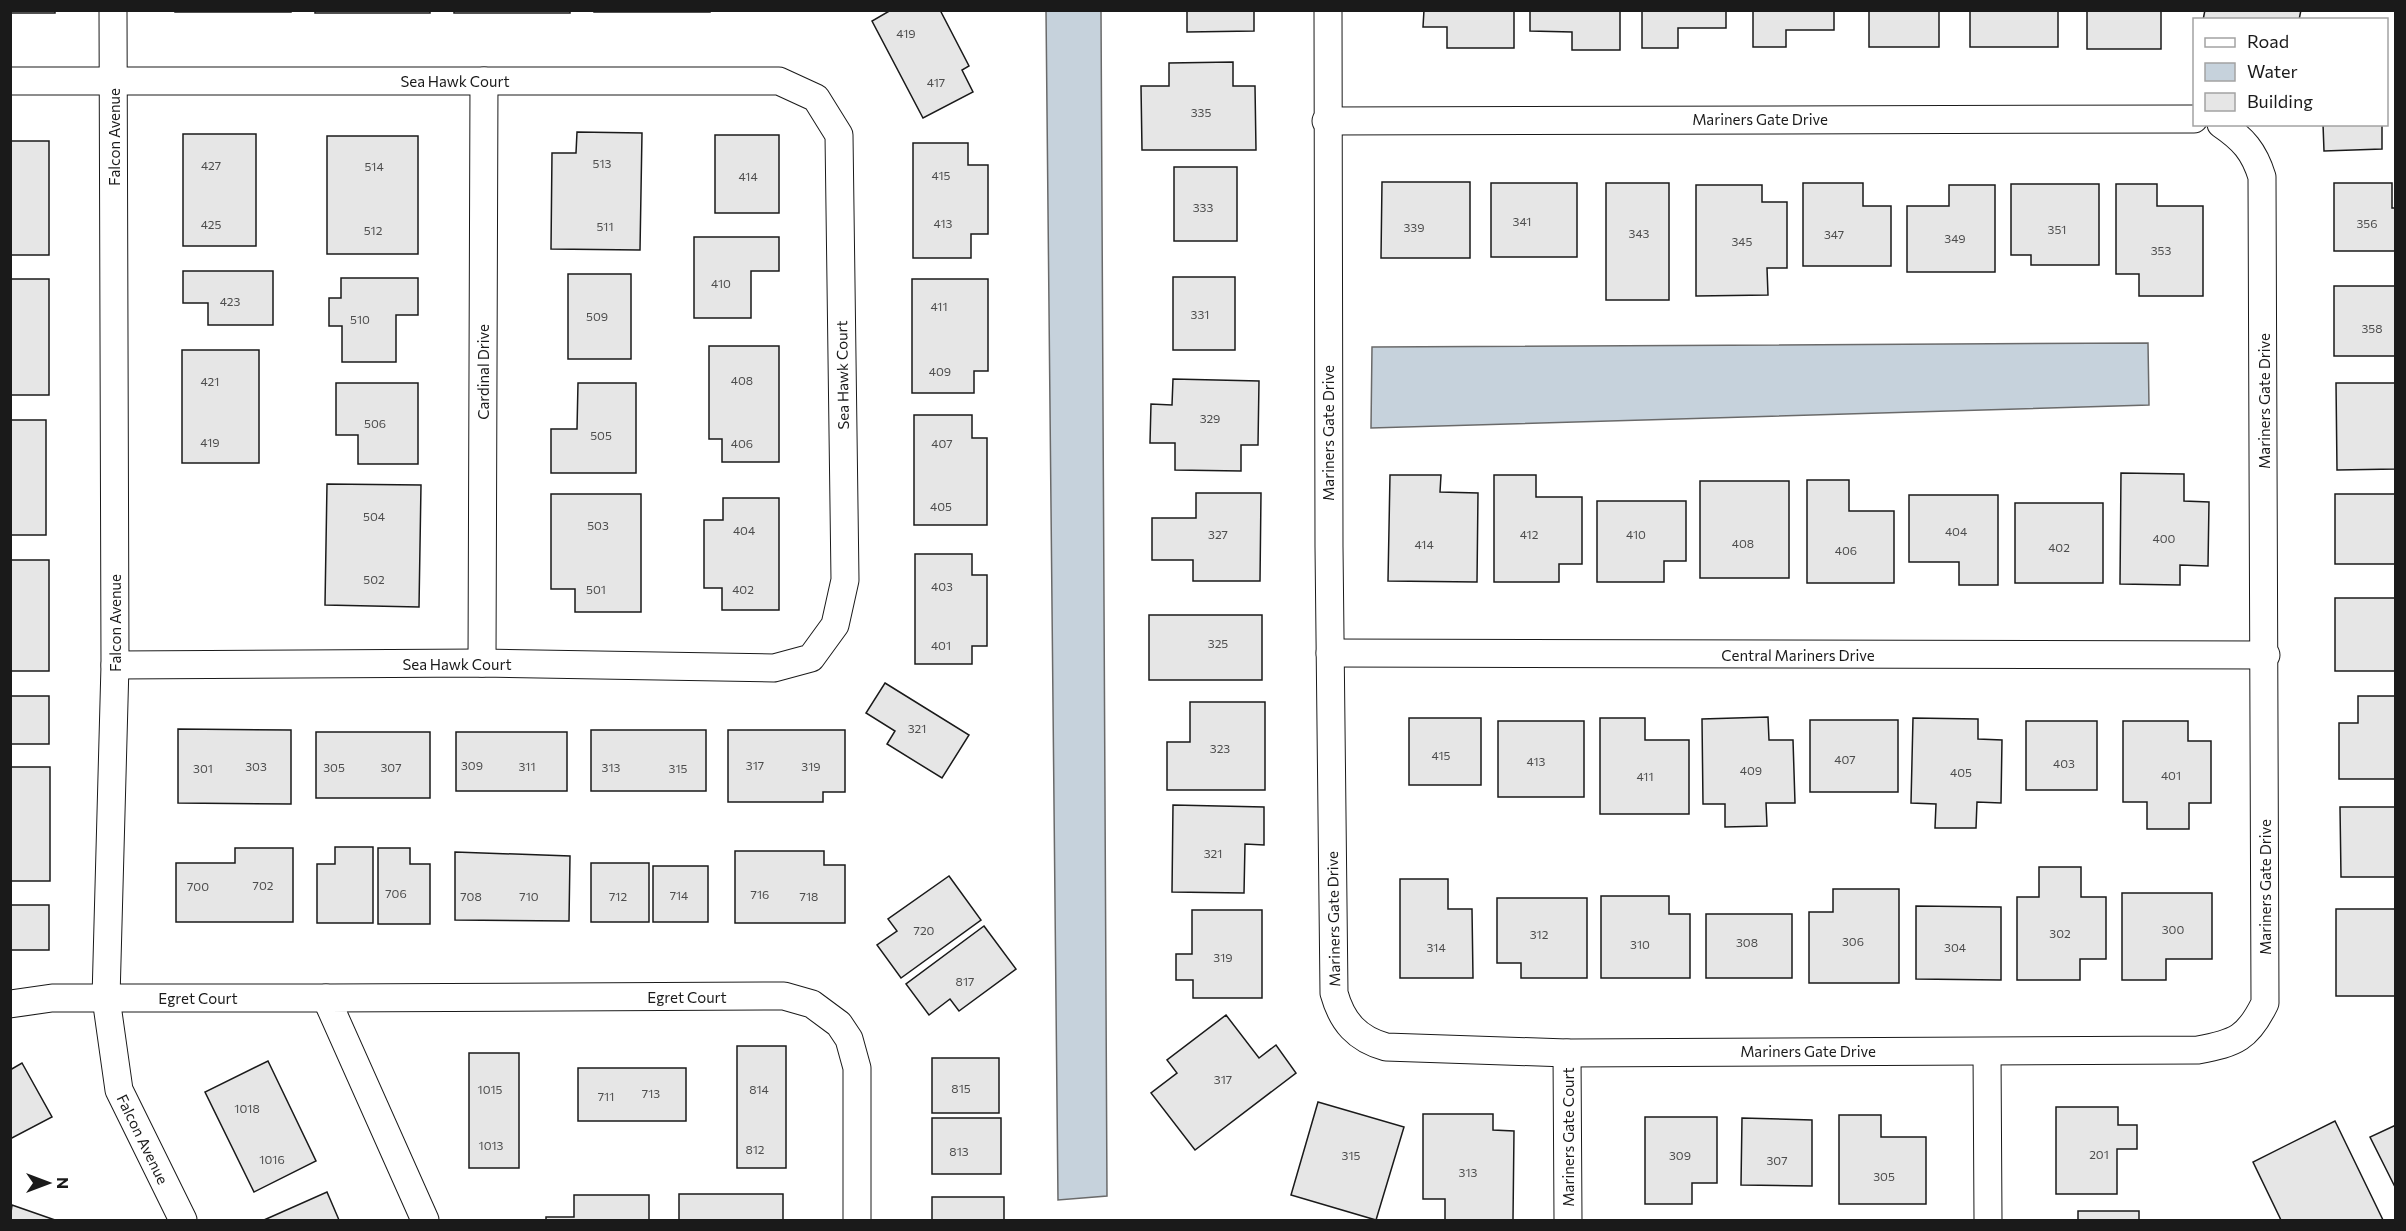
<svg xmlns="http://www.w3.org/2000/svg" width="2406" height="1231" font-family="Commissioner,sans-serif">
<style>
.water{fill:#c6d2dc;stroke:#6a6a6a;stroke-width:1.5}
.building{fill:#e6e6e6;stroke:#1a1a1a;stroke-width:1.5}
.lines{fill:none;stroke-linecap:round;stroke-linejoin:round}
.street-casing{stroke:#1a1a1a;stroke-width:29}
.street{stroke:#fff;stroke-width:27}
.labels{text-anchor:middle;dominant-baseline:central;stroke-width:4.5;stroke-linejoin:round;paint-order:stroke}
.number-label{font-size:12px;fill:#4d4d4d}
.street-label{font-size:15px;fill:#1a1a1a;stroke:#fff}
</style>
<rect width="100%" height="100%" fill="#fff"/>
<g class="water">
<polygon points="1046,11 1101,11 1107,1196 1058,1200"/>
<polygon points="2148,343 2149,405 1371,428 1372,347"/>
</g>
<g class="building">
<rect x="10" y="10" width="45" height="3"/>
<rect x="175" y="10" width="116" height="2"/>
<rect x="315" y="10" width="115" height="3"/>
<rect x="454" y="10" width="116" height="3"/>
<rect x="594" y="10" width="116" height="2"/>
<polygon points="891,10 940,10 969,66 962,70 973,92 923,118 872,21"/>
<polygon points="1187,10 1254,10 1254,31 1187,32"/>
<polygon points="1424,10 1514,10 1514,48 1447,48 1447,27 1423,27"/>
<polygon points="1530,10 1620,10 1620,50 1572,50 1572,32 1530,31"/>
<polygon points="1642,10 1726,10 1726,28 1678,28 1678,48 1642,48"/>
<polygon points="1753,10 1834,10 1834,30 1786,30 1786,47 1753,47"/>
<rect x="1869" y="10" width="70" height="37"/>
<rect x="1970" y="10" width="88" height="37"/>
<rect x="2087" y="10" width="74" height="39"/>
<polygon points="2205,10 2301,10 2299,20 2203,20"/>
<polygon points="1233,62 1233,86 1255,86 1256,150 1142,150 1141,86 1169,86 1169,63"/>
<polygon points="2323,124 2382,124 2382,149 2324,151"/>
<polygon points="577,132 642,133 640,250 551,249 552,153 576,153"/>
<rect x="183" y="134" width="73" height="112"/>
<rect x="715" y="135" width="64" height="78"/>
<rect x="327" y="136" width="91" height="118"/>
<rect x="10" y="141" width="39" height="114"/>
<polygon points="913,143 968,143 968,165 988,165 988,234 971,234 971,258 913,258"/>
<rect x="1174" y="167" width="63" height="74"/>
<polygon points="1382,182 1470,182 1470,258 1381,258"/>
<rect x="1491" y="183" width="86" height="74"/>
<rect x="1606" y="183" width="63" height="117"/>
<polygon points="1803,183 1863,183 1863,206 1891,206 1891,266 1803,266"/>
<polygon points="2334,183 2392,183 2392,208 2396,208 2396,251 2334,251"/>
<polygon points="2011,184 2099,184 2099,265 2031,265 2031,255 2011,255"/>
<polygon points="2116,184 2157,184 2157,206 2203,206 2203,296 2139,296 2139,274 2116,274"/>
<polygon points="1696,185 1762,185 1762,202 1787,202 1787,268 1767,268 1768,295 1696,296"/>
<polygon points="1949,185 1995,185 1995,272 1907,272 1907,206 1949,206"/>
<polygon points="694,237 779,237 779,271 751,271 751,318 694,318"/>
<polygon points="183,271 273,271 273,325 208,325 208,303 183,303"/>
<rect x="568" y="274" width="63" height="85"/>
<rect x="1173" y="277" width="62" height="73"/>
<polygon points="341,278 418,278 418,315 396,315 396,362 342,362 342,326 329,326 329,298 341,298"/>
<rect x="10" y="279" width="39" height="116"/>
<polygon points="912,279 988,279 988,371 974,371 974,393 912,393"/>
<rect x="2334" y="286" width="62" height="70"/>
<polygon points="709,346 779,346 779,462 722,462 722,439 709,439"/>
<rect x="182" y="350" width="77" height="113"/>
<polygon points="1173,379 1259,381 1258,445 1241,445 1241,471 1175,470 1175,443 1150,443 1151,404 1172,405"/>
<polygon points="336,383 418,383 418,464 358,464 358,435 336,435"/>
<polygon points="578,383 636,383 636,473 551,473 551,429 577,429"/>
<polygon points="2336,383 2396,383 2396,469 2337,470"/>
<polygon points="914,415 972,415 972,438 987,438 987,525 914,525"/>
<rect x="10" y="420" width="36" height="115"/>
<polygon points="2121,473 2184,474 2184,501 2209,502 2208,566 2180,565 2180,585 2120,584"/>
<polygon points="1390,475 1441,475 1440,492 1478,493 1477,582 1388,581"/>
<polygon points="1494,475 1536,475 1536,497 1582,497 1582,564 1559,564 1559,582 1494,582"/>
<polygon points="1807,480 1849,480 1849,511 1894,511 1894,583 1807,583"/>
<rect x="1700" y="481" width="89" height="97"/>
<polygon points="327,484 421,485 419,607 325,605"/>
<polygon points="1196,493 1261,493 1260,581 1193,581 1193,560 1152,560 1152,518 1196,518"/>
<polygon points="551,494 641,494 641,612 575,612 575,589 551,589"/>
<rect x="2335" y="494" width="61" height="70"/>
<polygon points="1909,495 1998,495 1998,585 1959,585 1959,562 1909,562"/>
<polygon points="723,498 779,498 779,610 722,610 722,588 704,588 704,520 723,520"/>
<polygon points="1597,501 1686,501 1686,561 1664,561 1664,582 1597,582"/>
<rect x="2015" y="503" width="88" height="80"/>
<polygon points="915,554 972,554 972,575 987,575 987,646 972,646 972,664 915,664"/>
<rect x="10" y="560" width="39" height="111"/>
<rect x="2335" y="598" width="61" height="73"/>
<rect x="1149" y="615" width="113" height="65"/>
<polygon points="885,683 969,735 942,778 887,744 895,731 866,713"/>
<rect x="10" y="696" width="39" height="48"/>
<polygon points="2358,696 2396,696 2396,779 2339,779 2339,723 2358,723"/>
<polygon points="1190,702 1265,702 1265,790 1167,790 1167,742 1190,742"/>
<polygon points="1768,717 1769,740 1793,740 1795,803 1766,803 1767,826 1725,827 1725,804 1703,804 1702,719"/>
<rect x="1409" y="718" width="72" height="67"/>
<polygon points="1600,718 1645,718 1645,740 1689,740 1689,814 1600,814"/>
<polygon points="1913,718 1978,719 1978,739 2002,740 2001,803 1977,802 1976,828 1935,828 1936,804 1911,803"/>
<rect x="1810" y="720" width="88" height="72"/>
<rect x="1498" y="721" width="86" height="76"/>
<rect x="2026" y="721" width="71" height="69"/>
<polygon points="2123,721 2188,721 2188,741 2211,741 2211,803 2189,803 2189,829 2147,829 2147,802 2123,802"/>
<polygon points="178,729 291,730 291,804 178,803"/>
<rect x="591" y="730" width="115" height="61"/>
<polygon points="728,730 845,730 845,792 823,792 823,802 728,802"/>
<rect x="316" y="732" width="114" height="66"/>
<rect x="456" y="732" width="111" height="59"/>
<rect x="10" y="767" width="40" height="114"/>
<polygon points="1173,805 1264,807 1264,845 1245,844 1244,893 1172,892"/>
<polygon points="2340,807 2396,807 2396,877 2341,877"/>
<polygon points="335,847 373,847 373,923 317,923 317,864 335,864"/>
<polygon points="235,848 293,848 293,922 176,922 176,863 235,863"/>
<polygon points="378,848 410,848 410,864 430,864 430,924 378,924"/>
<polygon points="735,851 824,851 824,865 845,865 845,923 735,923"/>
<polygon points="455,852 570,856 569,921 455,920"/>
<rect x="591" y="863" width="58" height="59"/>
<rect x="653" y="866" width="55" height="56"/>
<polygon points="2039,867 2081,867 2081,897 2106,897 2106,959 2080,959 2080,980 2017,980 2017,897 2039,897"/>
<polygon points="949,876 981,920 901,978 877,945 897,931 888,919"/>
<polygon points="1400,879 1448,879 1448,909 1472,909 1473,978 1400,978"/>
<polygon points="1833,889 1899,889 1899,983 1809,983 1809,912 1833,912"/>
<polygon points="2122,893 2212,893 2212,959 2166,959 2166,980 2122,980"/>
<polygon points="1601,896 1669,896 1669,914 1690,914 1690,978 1601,978"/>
<polygon points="1497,898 1587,898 1587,978 1521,978 1521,963 1497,963"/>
<rect x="10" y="905" width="39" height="45"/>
<polygon points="1916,906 2001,907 2001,980 1916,979"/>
<rect x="2336" y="909" width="60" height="87"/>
<polygon points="1192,910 1262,910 1262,998 1193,998 1193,980 1176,980 1176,954 1192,954"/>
<rect x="1706" y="914" width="86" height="64"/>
<polygon points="984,926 1016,969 959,1011 950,999 929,1015 906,984"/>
<polygon points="1226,1015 1259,1058 1276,1045 1296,1073 1195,1150 1151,1093 1177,1073 1167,1060"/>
<rect x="737" y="1046" width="49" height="122"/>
<rect x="469" y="1053" width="50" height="115"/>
<rect x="932" y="1058" width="67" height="55"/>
<polygon points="268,1061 316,1161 254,1192 205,1092"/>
<polygon points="22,1063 52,1117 10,1139 10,1070"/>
<rect x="578" y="1068" width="108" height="53"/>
<polygon points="1318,1102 1404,1127 1376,1220 1291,1195"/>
<polygon points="2056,1107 2118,1107 2118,1125 2137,1125 2137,1149 2117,1149 2117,1194 2056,1194"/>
<polygon points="1423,1114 1493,1114 1493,1130 1514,1131 1513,1220 1445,1220 1445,1199 1423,1199"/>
<polygon points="1839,1115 1881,1115 1881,1137 1926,1137 1926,1204 1839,1204"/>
<polygon points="1645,1117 1717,1117 1717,1183 1692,1183 1692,1204 1645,1204"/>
<rect x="932" y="1118" width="69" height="56"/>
<polygon points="1742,1118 1812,1120 1812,1186 1741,1185"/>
<polygon points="2335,1121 2383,1220 2281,1220 2253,1162"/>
<polygon points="2396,1125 2396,1189 2370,1137"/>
<polygon points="327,1192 339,1220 264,1220"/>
<rect x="679" y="1194" width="104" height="26"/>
<polygon points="574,1195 649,1195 649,1220 546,1220 546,1217 574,1217"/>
<rect x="932" y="1197" width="72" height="23"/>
<polygon points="12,1205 55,1220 10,1220"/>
<rect x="2078" y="1211" width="61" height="9"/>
</g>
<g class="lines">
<defs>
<g id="street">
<polyline points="113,10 115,665 106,998 119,1090 183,1220"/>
<path d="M 1328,10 L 1329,547 L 1334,993 C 1342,1022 1357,1039 1386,1047 L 1567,1053 L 2198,1050 C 2236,1043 2248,1038 2265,1003 L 2262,177 C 2254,151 2243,139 2221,124"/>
<polyline points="10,81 779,81 816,98 839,135 845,580 835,625 811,658 774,668 482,663 115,665"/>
<polyline points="1326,121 2194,119"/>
<polyline points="1330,653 2266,655"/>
<polyline points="482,663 484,81"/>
<polyline points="10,1004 52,998 326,998"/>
<polyline points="1987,1052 1988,1220"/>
<polyline points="1567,1053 1568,1220"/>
<polyline points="425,1220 326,998 784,996 812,1004 839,1024 849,1039 857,1068 857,1220"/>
</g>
</defs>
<use href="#street" class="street-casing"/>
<use href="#street" class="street"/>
</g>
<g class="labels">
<g class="number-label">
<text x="906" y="33">419</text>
<text x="936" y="82">417</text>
<text x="1201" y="112">335</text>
<text x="602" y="163">513</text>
<text x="211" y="165">427</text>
<text x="374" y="166">514</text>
<text x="941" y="175">415</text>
<text x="748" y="176">414</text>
<text x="1203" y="207">333</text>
<text x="1522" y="221">341</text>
<text x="943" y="223">413</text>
<text x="2367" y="223">356</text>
<text x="211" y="224">425</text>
<text x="605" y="226">511</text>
<text x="1414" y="227">339</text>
<text x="2057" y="229">351</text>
<text x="373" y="230">512</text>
<text x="1639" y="233">343</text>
<text x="1834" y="234">347</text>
<text x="1955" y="238">349</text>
<text x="1742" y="241">345</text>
<text x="2161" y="250">353</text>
<text x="721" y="283">410</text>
<text x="230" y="301">423</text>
<text x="939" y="306">411</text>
<text x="1200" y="314">331</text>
<text x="597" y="316">509</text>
<text x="360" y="319">510</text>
<text x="2372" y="328">358</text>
<text x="940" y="371">409</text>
<text x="742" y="380">408</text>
<text x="210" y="381">421</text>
<text x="1210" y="418">329</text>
<text x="375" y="423">506</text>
<text x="601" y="435">505</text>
<text x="210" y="442">419</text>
<text x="742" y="443">406</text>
<text x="942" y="443">407</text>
<text x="941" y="506">405</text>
<text x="374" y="516">504</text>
<text x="598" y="525">503</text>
<text x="744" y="530">404</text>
<text x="1956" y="531">404</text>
<text x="1218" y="534">327</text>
<text x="1529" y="534">412</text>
<text x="1636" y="534">410</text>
<text x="2164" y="538">400</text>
<text x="1743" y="543">408</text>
<text x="1424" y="544">414</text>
<text x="2059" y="547">402</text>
<text x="1846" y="550">406</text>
<text x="374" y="579">502</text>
<text x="942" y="586">403</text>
<text x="596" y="589">501</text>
<text x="743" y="589">402</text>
<text x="1218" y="643">325</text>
<text x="941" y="645">401</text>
<text x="917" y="728">321</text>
<text x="1220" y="748">323</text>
<text x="1441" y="755">415</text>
<text x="1845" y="759">407</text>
<text x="1536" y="761">413</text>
<text x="2064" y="763">403</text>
<text x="472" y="765">309</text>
<text x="755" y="765">317</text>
<text x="256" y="766">303</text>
<text x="527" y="766">311</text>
<text x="811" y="766">319</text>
<text x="334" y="767">305</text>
<text x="391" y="767">307</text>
<text x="611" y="767">313</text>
<text x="203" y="768">301</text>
<text x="678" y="768">315</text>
<text x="1751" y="770">409</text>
<text x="1961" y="772">405</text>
<text x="2171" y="775">401</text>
<text x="1645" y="776">411</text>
<text x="1213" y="853">321</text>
<text x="263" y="885">702</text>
<text x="198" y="886">700</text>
<text x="396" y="893">706</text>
<text x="760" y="894">716</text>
<text x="679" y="895">714</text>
<text x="471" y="896">708</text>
<text x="529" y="896">710</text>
<text x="618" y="896">712</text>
<text x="809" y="896">718</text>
<text x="2173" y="929">300</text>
<text x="924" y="930">720</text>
<text x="2060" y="933">302</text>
<text x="1539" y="934">312</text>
<text x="1853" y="941">306</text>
<text x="1747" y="942">308</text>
<text x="1640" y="944">310</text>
<text x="1436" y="947">314</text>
<text x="1955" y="947">304</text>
<text x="1223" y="957">319</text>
<text x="965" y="981">817</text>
<text x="1223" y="1079">317</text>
<text x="961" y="1088">815</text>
<text x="490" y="1089">1015</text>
<text x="759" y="1089">814</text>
<text x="651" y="1093">713</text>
<text x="606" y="1096">711</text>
<text x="247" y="1108">1018</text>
<text x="491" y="1145">1013</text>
<text x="755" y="1149">812</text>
<text x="959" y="1151">813</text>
<text x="2099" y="1154">201</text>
<text x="1351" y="1155">315</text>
<text x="1680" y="1155">309</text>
<text x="272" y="1159">1016</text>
<text x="1777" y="1160">307</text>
<text x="1468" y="1172">313</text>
<text x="1884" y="1176">305</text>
</g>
<g class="street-label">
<text x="455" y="81">Sea Hawk Court</text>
<text x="1760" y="119">Mariners Gate Drive</text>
<text transform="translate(114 137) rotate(-90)">Falcon Avenue</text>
<text transform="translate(483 372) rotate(-90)">Cardinal Drive</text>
<text transform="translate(842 375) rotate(-91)">Sea Hawk Court</text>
<text transform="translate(2264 401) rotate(-90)">Mariners Gate Drive</text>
<text transform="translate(1328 433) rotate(-90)">Mariners Gate Drive</text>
<text transform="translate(115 623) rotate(-90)">Falcon Avenue</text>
<text x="1798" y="655">Central Mariners Drive</text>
<text x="457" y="664">Sea Hawk Court</text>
<text transform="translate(2265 887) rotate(-90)">Mariners Gate Drive</text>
<text transform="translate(1333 919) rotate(-91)">Mariners Gate Drive</text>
<text x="687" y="997">Egret Court</text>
<text x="198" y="998">Egret Court</text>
<text x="1808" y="1051">Mariners Gate Drive</text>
<text transform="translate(1568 1137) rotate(-90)">Mariners Gate Court</text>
<text transform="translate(143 1139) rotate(64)">Falcon Avenue</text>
</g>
</g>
<rect width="2406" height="1231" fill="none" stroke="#1a1a1a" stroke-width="24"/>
<rect x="2193" y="18" width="195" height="108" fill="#ffffff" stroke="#a3a3a3" stroke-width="1.5"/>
<rect x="2205" y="38" width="30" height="9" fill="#ffffff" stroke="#a3a3a3" stroke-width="1.5"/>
<text x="2247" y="48" font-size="18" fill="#1a1a1a">Road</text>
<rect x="2205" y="63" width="30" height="18" fill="#c6d2dc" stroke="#a3a3a3" stroke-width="1.5"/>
<text x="2247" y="78" font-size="18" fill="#1a1a1a">Water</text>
<rect x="2205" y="93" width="30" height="18" fill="#e6e6e6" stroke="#a3a3a3" stroke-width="1.5"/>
<text x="2247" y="108" font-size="18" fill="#1a1a1a">Building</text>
<g transform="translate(48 1183) rotate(90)" stroke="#ffffff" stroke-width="4.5" paint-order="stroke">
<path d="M0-4.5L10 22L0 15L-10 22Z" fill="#1a1a1a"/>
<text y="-9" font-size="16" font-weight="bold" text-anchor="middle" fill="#1a1a1a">N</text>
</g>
</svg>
